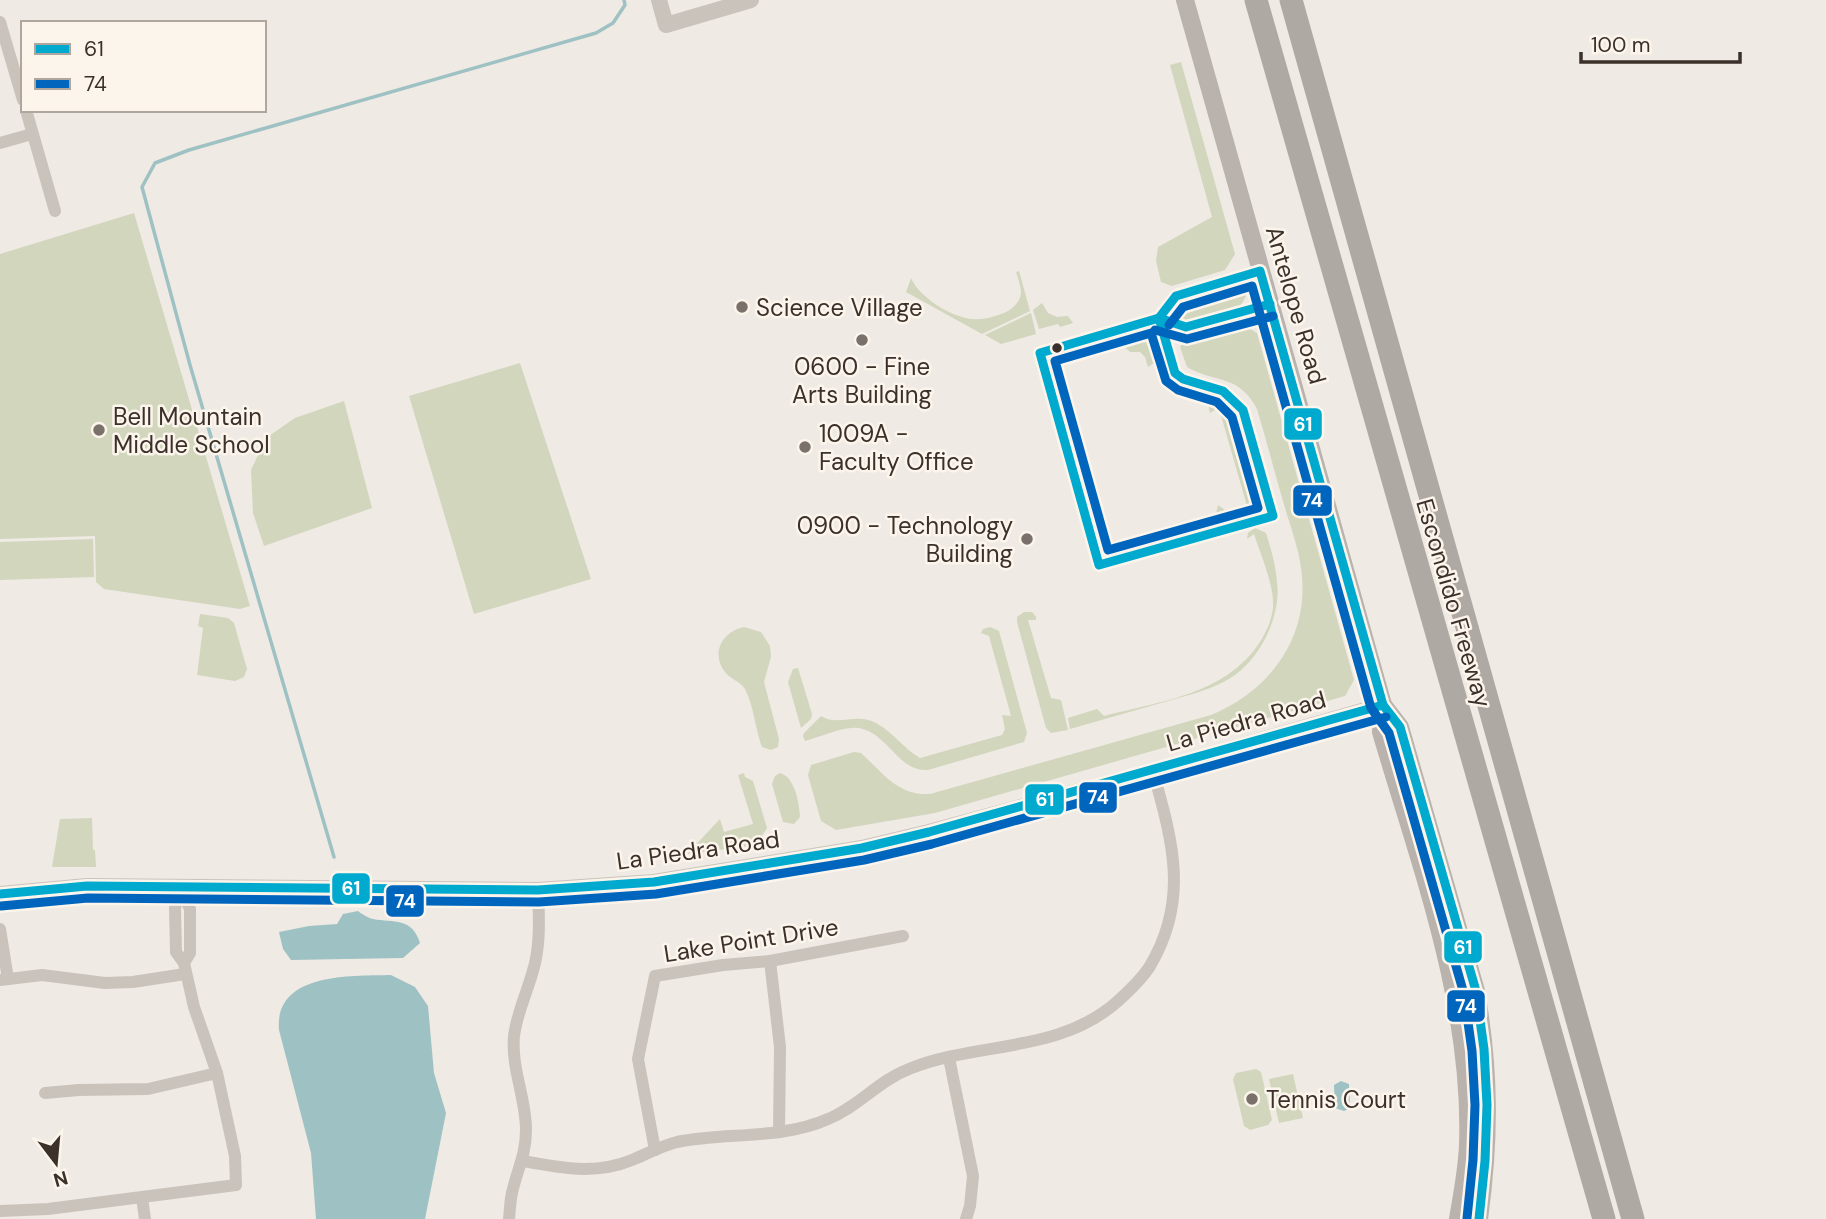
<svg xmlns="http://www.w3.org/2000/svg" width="1826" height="1219" font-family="'DM Sans',sans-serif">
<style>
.green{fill:#d1d6bd}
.water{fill:#9ec2c3}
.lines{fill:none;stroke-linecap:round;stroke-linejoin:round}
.stream{stroke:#9ec2c3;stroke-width:3.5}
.minor{stroke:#cac3bc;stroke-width:12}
.tertiary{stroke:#cac3bc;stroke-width:16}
.secondary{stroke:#bab3ad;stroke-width:18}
.motorway{stroke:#afa9a3;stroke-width:23}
.bus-1-casing{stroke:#fcf5ec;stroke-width:14}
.bus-2-casing{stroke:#fcf5ec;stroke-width:14}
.bus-1{stroke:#00a9ce;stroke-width:9}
.bus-2{stroke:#0065bd;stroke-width:9}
.poi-dot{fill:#7a716b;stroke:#fcf5ec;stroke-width:2.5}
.bus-dot{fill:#3b302a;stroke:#fcf5ec;stroke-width:2.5}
.labels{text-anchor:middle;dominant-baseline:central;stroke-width:5;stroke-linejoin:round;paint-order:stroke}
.street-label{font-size:24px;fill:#3b302a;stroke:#fcf5ec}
.poi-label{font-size:24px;fill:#3b302a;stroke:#fcf5ec;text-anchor:start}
.line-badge{stroke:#fcf5ec;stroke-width:2.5}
.badge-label{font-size:19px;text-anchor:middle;font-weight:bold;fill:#fff}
</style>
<rect width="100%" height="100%" fill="#f0eae4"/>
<g class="green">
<polygon points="1181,62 1235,254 1225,270 1172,286 1161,282 1156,261 1158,247 1212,217 1170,65"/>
<polygon points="134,213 250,606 240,609 104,589 96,582 95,536 0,539 0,254"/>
<path d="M 1019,271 L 1030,311 L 982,334 L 906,292 L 911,278 C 919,297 951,317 972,319 C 983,320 993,317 1004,313 C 1012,309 1020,303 1021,293 C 1021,287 1018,278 1016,272 Z"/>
<path d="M 1235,287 C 1241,288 1244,290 1246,296 L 1241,305 L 1181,322 L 1174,319 L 1171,314 L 1174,305 L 1178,303 Z"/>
<polygon points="1042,303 1048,313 1057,317 1068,316 1073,323 1060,327 1058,324 1039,329 1033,310"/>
<polygon points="1031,313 1036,334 1001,344 985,335"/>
<path d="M 1240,323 L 1257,333 L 1354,680 L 1345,696 L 935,813 L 836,830 L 821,821 L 808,775 L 811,765 L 854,752 L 861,753 C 883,773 898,796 930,794 L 1211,715 C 1271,690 1311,636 1301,568 C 1298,545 1289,523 1283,501 C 1274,470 1266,439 1257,409 C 1238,373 1216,384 1187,367 L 1180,347 L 1187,338 Z"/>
<path d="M 1138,341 L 1145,341 L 1153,355 L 1156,355 C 1167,390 1180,391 1213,401 C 1221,403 1226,405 1231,412 L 1258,504 L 1255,513 L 1251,516 L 1240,513 L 1247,506 L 1220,412 L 1216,409 L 1210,413 L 1207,401 C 1180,394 1166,391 1154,363 L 1148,367 L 1145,357 L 1140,352 L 1130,352 L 1124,346 Z"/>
<polygon points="520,363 591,579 474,614 409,396"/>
<polygon points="344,401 372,508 264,546 253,513 251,470 266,438 295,418"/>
<polygon points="1218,505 1226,511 1227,515 1221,525 1112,555 1104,553 1102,546 1216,514"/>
<path d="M 1255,528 L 1266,533 C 1271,549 1276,566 1277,582 C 1281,613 1264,651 1240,671 C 1227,682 1211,688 1196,693 L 1070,729 L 1068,718 L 1097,709 L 1104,716 C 1161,701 1225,695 1260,642 C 1267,631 1274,615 1273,602 C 1273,583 1260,553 1254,534 L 1247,539 L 1248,533 Z"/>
<polygon points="93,539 94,577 0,580 0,542"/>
<polygon points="1024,612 1032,612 1036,617 1036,620 1028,620 1051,698 1061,700 1068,730 1051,733 1046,728 1017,622 1017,617"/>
<polygon points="200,614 228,618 234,623 247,669 244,677 235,681 197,675 203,628 198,626"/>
<path d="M 744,627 L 761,632 L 770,646 L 771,657 L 764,682 L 779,739 L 778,747 L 771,750 L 762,747 C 755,729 754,706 745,689 C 740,681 730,679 725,672 C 710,653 723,631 744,627 Z"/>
<path d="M 990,627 L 999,631 L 1027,733 L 1024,742 L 928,770 C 898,772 888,733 859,728 C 843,726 821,737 805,741 L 803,736 L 804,733 L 821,716 C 838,727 857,712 876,723 C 893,732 904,749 920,758 L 1002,735 L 1005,729 L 1002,715 L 1011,716 L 989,636 L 981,633 L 983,629 Z"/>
<polygon points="798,668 812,714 811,719 801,728 788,682 793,669"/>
<polygon points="744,773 745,777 753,781 767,828 756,845 687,854 720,819 724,832 753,824 738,775"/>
<path d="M 780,773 C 795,777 799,803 800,817 L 794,824 L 783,822 L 772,784 L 775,776 Z"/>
<polygon points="92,818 93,850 95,850 96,867 52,867 60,819"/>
<polygon points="1256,1069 1261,1072 1272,1120 1268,1125 1250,1130 1244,1126 1233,1079 1236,1073"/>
<polygon points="1293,1074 1303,1118 1279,1123 1269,1079"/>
</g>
<g class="water">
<path d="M 358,911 C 362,914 368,918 373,919 C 394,923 412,917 420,943 L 403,958 L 291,960 L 283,949 L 279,932 L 309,926 L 337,924 L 343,914 Z"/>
<path d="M 391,975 L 415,987 L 428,1006 L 434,1073 L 446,1113 L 425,1219 L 316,1219 L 311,1153 L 279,1030 C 274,972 352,976 391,975 Z"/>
<polygon points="1341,1081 1349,1084 1350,1108 1344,1111 1335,1108 1334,1085"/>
</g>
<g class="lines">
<polyline class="stream" points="334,857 190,365 142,187 155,163 189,150 596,33 613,23 625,5 624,0"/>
<g class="minor">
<polyline points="0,22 23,100"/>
<polyline points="26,110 55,211"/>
<polyline points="0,143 32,134"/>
<polyline points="180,887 190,909 190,953 184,963"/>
<polyline points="0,929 8,979"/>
<polyline points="770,961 780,1047 779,1132"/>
<polyline points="0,980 42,975 105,983 133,982 185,974"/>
<polyline points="949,1058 973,1176 970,1206 966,1219"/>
<polyline points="45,1093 79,1090 148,1089 217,1073"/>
<polyline points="655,1150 638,1059 655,976 723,965 770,961 903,936"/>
<path d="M 523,1161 C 560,1168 596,1175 632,1160 C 647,1154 661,1146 677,1142 C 726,1132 781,1140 828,1119 C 858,1107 878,1081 909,1069 C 978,1041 1059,1054 1118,1001 C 1129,991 1142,979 1150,966 C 1190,899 1172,840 1153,771"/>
<polyline points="142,1198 145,1219"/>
<polyline points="0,1211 48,1209 236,1185 235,1156 217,1073 194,1007 184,963 176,952 175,908 180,887"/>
<path d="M 509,1219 C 510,1210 510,1201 512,1193 C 517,1170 526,1155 526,1130 C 526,1098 511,1068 514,1036 C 517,1013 526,995 532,974 C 541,947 539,918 538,890"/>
</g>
<g class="tertiary">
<polyline points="659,0 666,25 751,0"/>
<polyline points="0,894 87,886 538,890 654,882 862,848 929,832 1153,771 1383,705"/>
</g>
<g class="secondary">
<path d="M 1185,0 L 1383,705 L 1381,732 C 1420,865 1473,1004 1468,1145 C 1467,1170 1462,1195 1458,1219"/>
<path d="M 1383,705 L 1400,727 L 1476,991 C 1490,1072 1490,1138 1479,1219"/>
</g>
<g class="motorway">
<polyline points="1256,0 1604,1219"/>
<polyline points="1291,0 1633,1219"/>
</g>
<defs>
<g id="bus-1">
<polyline points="1159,318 1176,296 1260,271 1383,705 1400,727 1476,991 1484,1049 1487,1105 1485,1161 1479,1219"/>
<polygon points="1159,318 1175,373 1183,379 1223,391 1243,410 1273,516 1099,565 1040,353"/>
<polyline points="1159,318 1186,327 1270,304"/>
<polyline points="0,894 87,886 538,890 654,882 862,848 929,832 1383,705"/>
</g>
<g id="bus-2">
<polyline points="1169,325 1183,307 1252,286 1371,708 1389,733 1464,994 1472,1051 1475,1105 1473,1160 1467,1218"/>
<polyline points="1155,330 1187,339 1273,316"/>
<polygon points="1151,333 1166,381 1178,390 1217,402 1232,417 1258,508 1108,550 1055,361"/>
<polyline points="1,906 88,898 539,902 656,894 864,860 932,844 1386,717"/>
</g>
</defs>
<use href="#bus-1" class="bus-1-casing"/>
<use href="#bus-2" class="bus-2-casing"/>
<use href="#bus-1" class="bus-1"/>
<use href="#bus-2" class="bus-2"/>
</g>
<g class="poi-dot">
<circle cx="742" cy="307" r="7"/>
<circle cx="862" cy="340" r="7"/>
<circle cx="99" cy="430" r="7"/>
<circle cx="805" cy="447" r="7"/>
<circle cx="1027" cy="539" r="7"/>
<circle cx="1252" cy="1099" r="7"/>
</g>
<circle class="bus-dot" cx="1057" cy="348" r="6"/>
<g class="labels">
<g class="street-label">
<text transform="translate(1296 305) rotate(74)">Antelope Road</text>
<text transform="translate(1454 603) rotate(74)">Escondido Freeway</text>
<text transform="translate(1246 721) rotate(-16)">La Piedra Road</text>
<text transform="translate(698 850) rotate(-8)">La Piedra Road</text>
<text transform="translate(751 940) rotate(-9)">Lake Point Drive</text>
</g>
<g class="poi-label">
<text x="756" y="307">Science Village</text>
<text x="862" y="366" text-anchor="middle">0600 - Fine<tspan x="862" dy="28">Arts Building</tspan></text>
<text x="113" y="416">Bell Mountain<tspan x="113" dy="28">Middle School</tspan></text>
<text x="819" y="433">1009A -<tspan x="819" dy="28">Faculty Office</tspan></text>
<text x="1013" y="525" text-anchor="end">0900 - Technology<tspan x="1013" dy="28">Building</tspan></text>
<text x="1266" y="1099">Tennis Court</text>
</g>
</g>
<g class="line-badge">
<rect x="1283" y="407" width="40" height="34" rx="7" fill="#00a9ce"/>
<rect x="1292" y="484" width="41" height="33" rx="7" fill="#0065bd"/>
<rect x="1078" y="781" width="40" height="33" rx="7" fill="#0065bd"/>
<rect x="1024" y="783" width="41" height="33" rx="7" fill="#00a9ce"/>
<rect x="331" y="872" width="40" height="33" rx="7" fill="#00a9ce"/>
<rect x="385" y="884" width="40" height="34" rx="7" fill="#0065bd"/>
<rect x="1443" y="930" width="40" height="34" rx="7" fill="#00a9ce"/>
<rect x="1446" y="989" width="40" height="34" rx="7" fill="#0065bd"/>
</g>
<g class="badge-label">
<text x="1303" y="431">61</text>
<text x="1312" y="507">74</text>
<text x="1098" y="804">74</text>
<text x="1045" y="806">61</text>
<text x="351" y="895">61</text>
<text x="405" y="908">74</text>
<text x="1463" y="954">61</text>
<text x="1466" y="1013">74</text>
</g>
<rect x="21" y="21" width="245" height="91" fill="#fcf5ec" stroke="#afa69e" stroke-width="2"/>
<rect x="35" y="44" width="35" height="10" fill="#00a9ce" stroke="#afa69e" stroke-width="2"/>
<text x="84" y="56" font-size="21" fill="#3b302a">61</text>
<rect x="35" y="79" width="35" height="10" fill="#0065bd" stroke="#afa69e" stroke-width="2"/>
<text x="84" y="91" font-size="21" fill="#3b302a">74</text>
<g transform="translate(56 1163) rotate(164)" stroke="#fcf5ec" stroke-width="5" paint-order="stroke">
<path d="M0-5L12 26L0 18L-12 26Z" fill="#3b302a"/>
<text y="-10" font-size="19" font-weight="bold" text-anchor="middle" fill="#3b302a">N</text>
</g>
<path d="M1581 52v10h159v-10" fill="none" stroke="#3b302a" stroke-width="3.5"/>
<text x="1591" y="52" font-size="21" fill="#3b302a" stroke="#fcf5ec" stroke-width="5" paint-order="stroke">100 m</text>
</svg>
